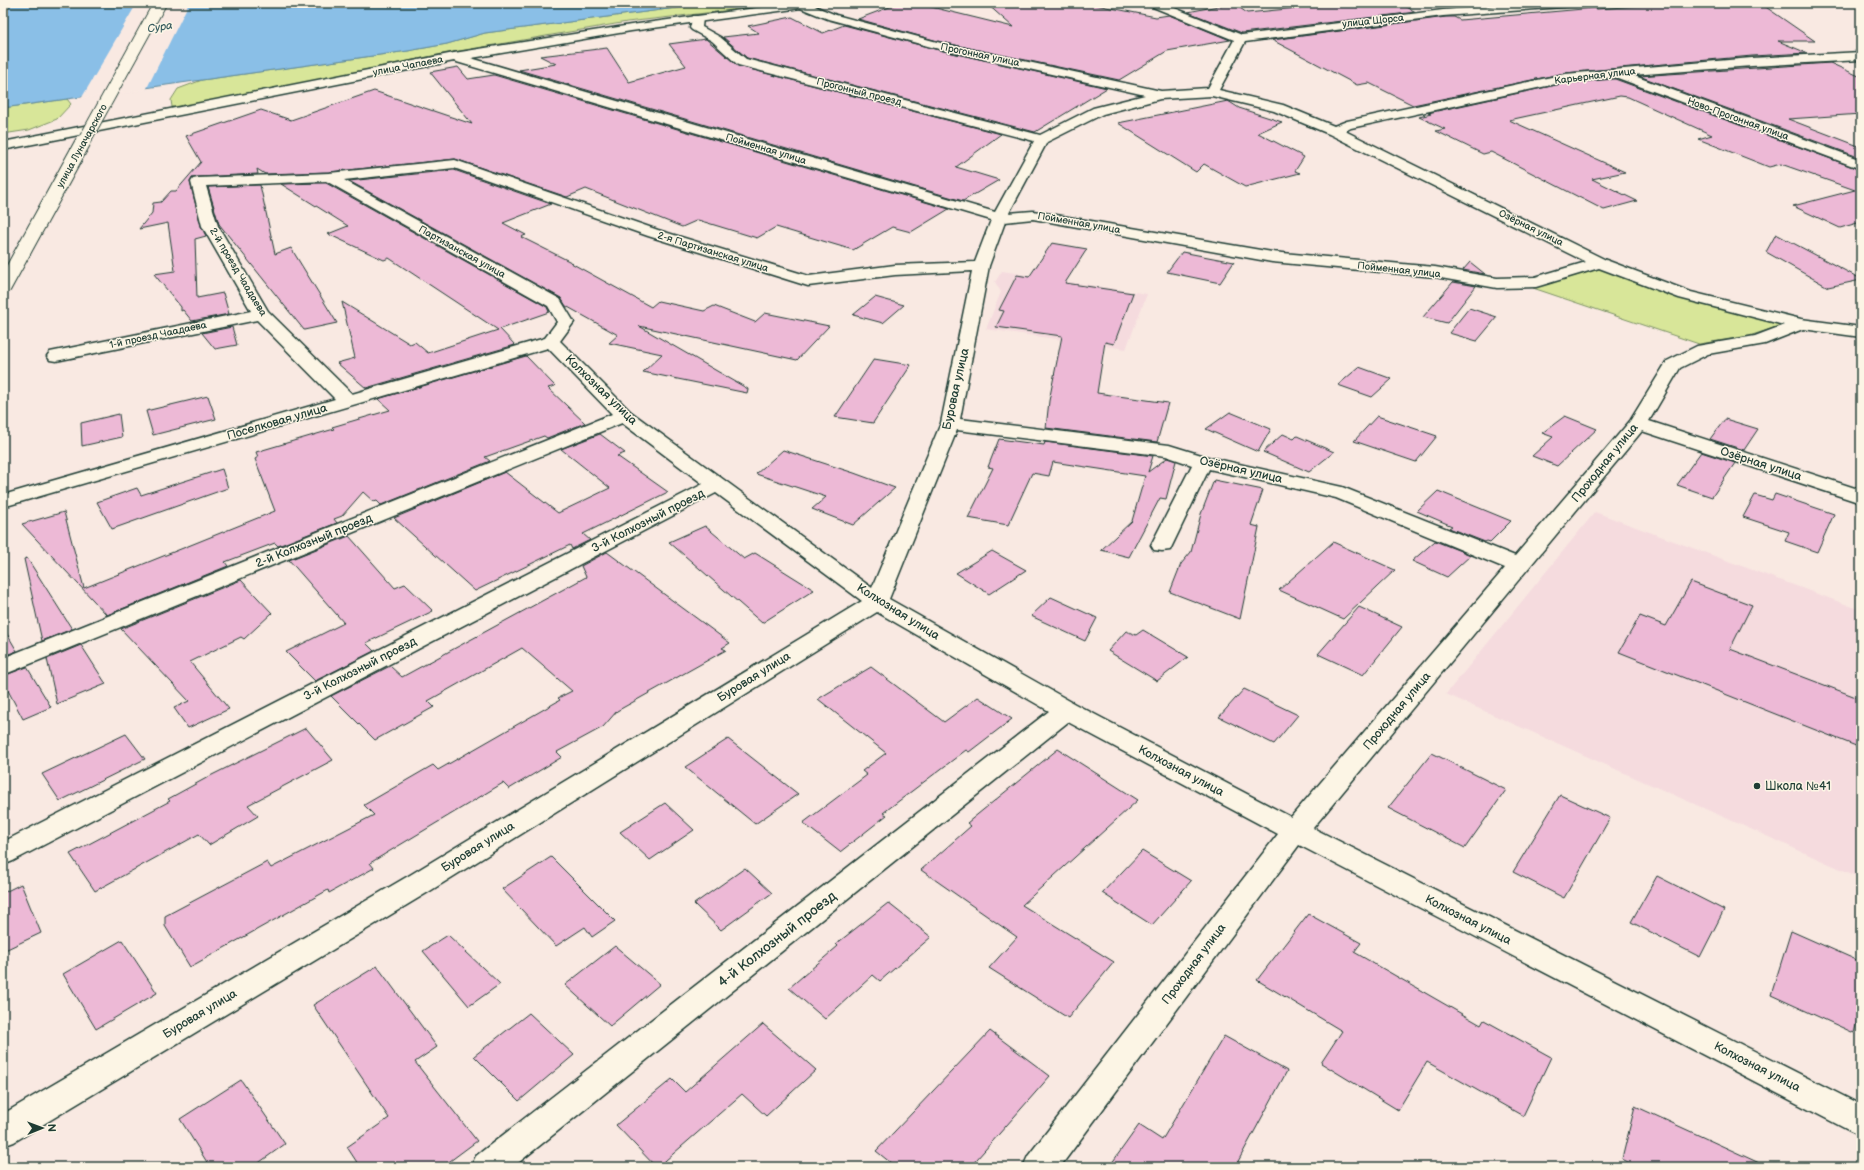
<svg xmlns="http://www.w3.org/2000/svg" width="1864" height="1170" font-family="'Balsamiq Sans',sans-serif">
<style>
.built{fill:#f5dbde}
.green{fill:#d8e699;stroke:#7c9266}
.water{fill:#8abfe7;stroke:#5f8b9f}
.pier{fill:#f9e9e2}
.building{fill:#edb9d6;stroke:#1f3d34}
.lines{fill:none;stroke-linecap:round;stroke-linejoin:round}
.minor-casing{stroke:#1f3d34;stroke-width:3}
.tertiary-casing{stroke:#1f3d34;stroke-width:3}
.minor{fill:#fcf5e5;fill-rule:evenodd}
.tertiary{fill:#fcf5e5;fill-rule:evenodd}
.primary-bridge-far1-casing{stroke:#1f3d34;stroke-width:14;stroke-linecap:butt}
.primary-bridge-casing{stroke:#1f3d34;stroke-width:17;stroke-linecap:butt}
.primary-bridge-far1{stroke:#fcf5e5;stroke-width:12}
.primary-bridge{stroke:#fcf5e5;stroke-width:15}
.poi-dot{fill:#1f3d34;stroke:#fcf5e5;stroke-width:1.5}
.labels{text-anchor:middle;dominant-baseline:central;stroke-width:3;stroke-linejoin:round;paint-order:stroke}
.far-street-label{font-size:10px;fill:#1f3d34;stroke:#fcf5e5}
.far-water-label{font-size:11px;font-style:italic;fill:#3a5e61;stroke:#fcf5e5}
.street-label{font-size:12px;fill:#1f3d34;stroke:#fcf5e5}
.poi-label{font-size:12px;fill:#1f3d34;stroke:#fcf5e5;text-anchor:start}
.near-street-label{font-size:14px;fill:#1f3d34;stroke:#fcf5e5}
</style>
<rect width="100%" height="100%" fill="#f9e9e2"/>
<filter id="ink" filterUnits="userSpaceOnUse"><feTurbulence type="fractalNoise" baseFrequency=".025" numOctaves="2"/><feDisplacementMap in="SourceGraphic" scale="8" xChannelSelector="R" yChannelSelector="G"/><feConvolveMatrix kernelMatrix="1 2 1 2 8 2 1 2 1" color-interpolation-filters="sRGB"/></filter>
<g filter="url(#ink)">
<g class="built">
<polygon points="1002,271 1147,294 1126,349 986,329 1001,292 995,282"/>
<polygon points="1595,512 1861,610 1861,878 1446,694"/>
</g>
<g class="green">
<polygon points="714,3 793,3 627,22 442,54 185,107 172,107 171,100 178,89 202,80 408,51 447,44 485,33"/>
<polygon points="67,99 71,104 57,119 29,130 3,134 3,108"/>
<polygon points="1602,268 1681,299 1783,325 1749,336 1699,344 1533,288"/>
</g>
<polygon class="water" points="3,3 714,3 485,33 447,44 408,51 3,108"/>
<polygon class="pier" points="137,3 189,3 146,90 81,99"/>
<g class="building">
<polygon points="900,3 915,3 1013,27 986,3 1086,3 1156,17 1169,15 1230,40 1167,51 1119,80 941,42 858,19"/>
<polygon points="1233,3 1247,13 1347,3 1399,3 1416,12 1242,33 1188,12"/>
<polygon points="1676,3 1760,3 1815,41 1778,41 1807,53 1752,56 1565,73 1413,105 1369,83 1357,85 1272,40 1446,17 1454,17 1460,20 1594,8 1597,9"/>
<polygon points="792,17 823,33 844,25 935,49 1107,88 1035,132 747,58 723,37 759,33 748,26"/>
<polygon points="706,39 738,66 1001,134 956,167 999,180 963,201 519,70 556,64 540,56 607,48 629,82 686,66 669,44"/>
<polygon points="1830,63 1861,77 1861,114 1788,119 1861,147 1861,158 1639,76"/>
<polygon points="458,67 468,79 494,75 949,209 911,232 892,227 853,250 776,227 757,238 698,220 682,227 586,189 567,197 455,159 329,172 265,174 257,169 258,174 198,177 192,178 190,182 201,226 206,236 195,239 197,298 223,293 229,314 192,321 183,310 181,311 181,307 154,274 175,271 168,223 139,229 152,213 153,203 161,202 171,191 176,191 201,162 186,136 261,110 291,120 374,91 472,124 430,72"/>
<polygon points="1615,79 1861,170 1861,222 1840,228 1793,206 1855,190 1781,164 1769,167 1698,139 1712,135 1628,97 1620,96 1509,120 1625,172 1592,179 1637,201 1604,210 1491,152 1483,154 1436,131 1445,129 1419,117 1431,114 1428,113 1565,83"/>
<polygon points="1228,101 1239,108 1282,122 1258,133 1304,157 1295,171 1300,173 1245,187 1204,164 1196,172 1118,123"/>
<polygon points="454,170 551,204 503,223 526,235 521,237 573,263 571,263 651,307 658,301 704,311 714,306 755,322 765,313 829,326 797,360 639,326 748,389 747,393 643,372 662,354 609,343 618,335 566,306 561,298 349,181"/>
<polygon points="326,183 547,307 549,312 500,329 515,345 366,388 337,363 355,358 342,302 410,344 415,342 428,353 498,330 389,258 384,260 328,234 348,226 281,184"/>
<polygon points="260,185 275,254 291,248 337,323 304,330 219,224 208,187"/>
<polygon points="1776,234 1861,279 1861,280 1828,287 1766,252"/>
<polygon points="1052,243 1087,249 1065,283 1133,293 1114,344 1105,342 1097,393 1168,403 1157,442 1046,428 1049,401 1062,336 996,327 1004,311 999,310 1017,275 1029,277"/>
<polygon points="1182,252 1234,262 1220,283 1167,272"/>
<polygon points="1470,262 1485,274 1463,270"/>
<polygon points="1453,282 1476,286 1447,323 1423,317"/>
<polygon points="875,297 904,305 883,323 853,315"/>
<polygon points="1469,308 1497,317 1477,341 1449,333"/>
<polygon points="232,327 237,345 215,349 202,333"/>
<polygon points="526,356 555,386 548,388 585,423 547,438 544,436 485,457 490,461 381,505 377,501 374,502 363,492 342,516 334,519 337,523 278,546 275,543 225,562 228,566 107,615 22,524 64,512 84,588 275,511 255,459 258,457 256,452 334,429 332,427 390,410 378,399"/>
<polygon points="874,359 911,365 873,423 835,417"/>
<polygon points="1359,367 1392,379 1372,397 1338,385"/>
<polygon points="208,396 216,419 153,435 146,411"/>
<polygon points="1230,412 1271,429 1258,452 1206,429"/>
<polygon points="119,414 122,437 82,446 81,423"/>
<polygon points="1377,416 1437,436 1416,462 1354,441"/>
<polygon points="1565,416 1597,429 1557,466 1532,456 1553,437 1542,433"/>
<polygon points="1725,419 1758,429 1744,450 1710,439"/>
<polygon points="600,434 625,453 617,456 668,492 583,534 590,540 572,549 570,545 475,591 394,518 505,472 558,513 610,488 561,449"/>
<polygon points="1283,434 1294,439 1297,436 1334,452 1309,472 1263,452"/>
<polygon points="999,439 1044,445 1045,442 1153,456 1148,472 1167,458 1176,461 1166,499 1160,498 1129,557 1101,550 1132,521 1145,476 1053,462 1049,476 1032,473 1008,525 968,518 993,468 988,467"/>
<polygon points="783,450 854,473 895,488 853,525 812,509 826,497 756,474"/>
<polygon points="1701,452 1735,463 1712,497 1677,485"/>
<polygon points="222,469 228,488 112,529 97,502 137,488 141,495"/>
<polygon points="1214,480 1263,490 1251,525 1259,527 1240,619 1170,592 1181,564 1191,552 1201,514"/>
<polygon points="1438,491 1511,521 1490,542 1487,541 1485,542 1449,528 1452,526 1417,511"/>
<polygon points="1775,494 1834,514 1817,552 1785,541 1789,532 1743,517 1755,495 1772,500"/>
<polygon points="705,526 744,559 755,553 814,590 762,623 669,542"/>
<polygon points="349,536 395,588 405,584 433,611 366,643 374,651 315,681 286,652 344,623 289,560"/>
<polygon points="1435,541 1471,555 1447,577 1412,561"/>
<polygon points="1333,542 1395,570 1343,619 1279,590"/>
<polygon points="992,551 1026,570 989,594 956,573"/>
<polygon points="607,552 730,643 722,648 726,650 617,711 603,727 557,752 562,757 509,789 503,783 370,863 374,868 329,893 328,890 190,967 165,926 165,916 267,862 271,868 374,815 364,805 433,765 438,770 560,700 558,698 572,691 522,648 428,701 434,707 375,740 331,696 390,666 402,677 586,577 581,566"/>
<polygon points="27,558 72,629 42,641 24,559"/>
<polygon points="241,580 272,613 244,639 241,637 190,662 229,709 188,728 174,708 189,701 121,629"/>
<polygon points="1691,582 1752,605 1730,649 1861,699 1861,748 1619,652 1640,616 1666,626"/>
<polygon points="1051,597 1097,618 1085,641 1031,616"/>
<polygon points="1359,607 1402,627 1363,675 1318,654"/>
<polygon points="3,627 17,651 3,656"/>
<polygon points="1143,630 1188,657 1157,681 1108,651 1126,631 1136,635"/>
<polygon points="81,645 106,684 57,704 47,659"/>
<polygon points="27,667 51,707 23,719 3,681 3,676"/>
<polygon points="871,667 944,722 978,697 1012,719 969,752 966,750 883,813 887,815 840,852 803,823 867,775 862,771 886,753 818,699"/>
<polygon points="1244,689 1298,715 1274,744 1219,717"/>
<polygon points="306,728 333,760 248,805 258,816 209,845 199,834 95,891 70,854 170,801 168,799 212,775"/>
<polygon points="126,734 145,759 60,801 42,774"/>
<polygon points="728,739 798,794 755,824 685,767"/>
<polygon points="1058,749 1138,800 1022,905 1114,962 1068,1018 989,968 1017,937 921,870 971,826 967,823"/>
<polygon points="1432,753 1506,790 1465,848 1388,808"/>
<polygon points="1560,795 1610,818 1564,898 1513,872"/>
<polygon points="665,803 694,830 650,860 620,832"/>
<polygon points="1142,851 1191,881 1152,925 1102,893"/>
<polygon points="551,857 615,921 592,937 585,927 556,946 502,889"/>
<polygon points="745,868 772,893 721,930 694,904"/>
<polygon points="1657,876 1724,910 1700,957 1631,922"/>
<polygon points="21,884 41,933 3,951 3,893"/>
<polygon points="888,903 931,937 880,981 873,975 825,1019 789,988 838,946 836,944"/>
<polygon points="1308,914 1361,943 1354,952 1481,1025 1484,1020 1551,1057 1523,1116 1427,1062 1398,1110 1321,1063 1342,1031 1257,980"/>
<polygon points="1791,931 1861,962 1861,1006 1854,1033 1771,995"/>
<polygon points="448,935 500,984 469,1006 423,951"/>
<polygon points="122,940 157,993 96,1029 63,974"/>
<polygon points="615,946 660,984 610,1026 565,985"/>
<polygon points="377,966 437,1047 415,1062 477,1141 442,1167 360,1167 347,1147 389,1118 313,1005"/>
<polygon points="529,1013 574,1055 519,1101 474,1056"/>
<polygon points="763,1024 816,1070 766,1116 742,1094 658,1167 656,1167 616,1125 672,1079 685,1092"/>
<polygon points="990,1031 1050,1076 970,1167 896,1167 876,1151"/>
<polygon points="1224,1036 1287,1071 1235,1167 1109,1167 1139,1125 1162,1140"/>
<polygon points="241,1080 285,1144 253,1167 210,1167 180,1119"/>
<polygon points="1635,1106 1768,1167 1638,1167 1622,1159"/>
</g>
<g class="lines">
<defs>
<path id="minor" d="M 798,3 L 807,3 L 836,15 L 941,43 L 1161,91 L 1208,88 L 1234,40 L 1148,5 L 1147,3 L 1162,3 L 1242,35 L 1443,10 L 1532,3 L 1581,3 L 1576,6 L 1443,16 L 1245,42 L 1219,90 L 1283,105 L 1334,126 L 1347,121 L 1565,74 L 1752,58 L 1861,52 L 1861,60 L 1752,66 L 1632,75 L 1861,160 L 1861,169 L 1615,77 L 1565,82 L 1351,128 L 1345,131 L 1606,260 L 1691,292 L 1801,319 L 1861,327 L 1861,337 L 1803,329 L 1765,344 L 1708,354 L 1680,368 L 1649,421 L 1861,490 L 1861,503 L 1642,431 L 1313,828 L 1861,1105 L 1861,1136 L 1850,1131 L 1299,845 L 1060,1167 L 1023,1167 L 1028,1156 L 1278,834 L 1068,722 L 513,1167 L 471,1167 L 476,1156 L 1049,711 L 877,612 L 430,891 L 14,1142 L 3,1146 L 3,1114 L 410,875 L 862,601 L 716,493 L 13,861 L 3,865 L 3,842 L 703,484 L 622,423 L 3,675 L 3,658 L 612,414 L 548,348 L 3,507 L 3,495 L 335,399 L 257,320 L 56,361 L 50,360 L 47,356 L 50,352 L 251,311 L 202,226 L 191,182 L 193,179 L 198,178 L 329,173 L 455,160 L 658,230 L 809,276 L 895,265 L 975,262 L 991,220 L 450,60 L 448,57 L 454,53 L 995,212 L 1034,141 L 738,65 L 712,41 L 692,30 L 690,28 L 693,16 L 701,16 L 703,18 L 702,27 L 720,37 L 746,59 L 1040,135 L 1093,108 L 1145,95 L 935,48 L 828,19 L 798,7 L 797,5 ZM 1212,96 L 1274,111 L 1329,134 L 1586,262 L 1535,277 L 1497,278 L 1435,267 L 1272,252 L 1033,211 L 1009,213 L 1047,142 L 1103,114 L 1160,99 ZM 454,168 L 648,236 L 808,286 L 895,275 L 972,271 L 941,423 L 872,588 L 631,412 L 560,341 L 574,322 L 560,299 L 344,180 ZM 326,181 L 548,306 L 557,322 L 545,338 L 352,394 L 268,311 L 218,226 L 206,186 ZM 1033,219 L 1272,262 L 1435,277 L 1497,288 L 1536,287 L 1599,268 L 1679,298 L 1784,325 L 1755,336 L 1697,346 L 1667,361 L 1630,421 L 1515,556 L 1342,487 L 1208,457 L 1169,445 L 960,419 L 989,266 L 1005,222 ZM 957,430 L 1166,456 L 1192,465 L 1151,545 L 1154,550 L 1162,551 L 1170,550 L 1209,469 L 1336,498 L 1505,568 L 1291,817 L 1075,704 L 889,599 Z"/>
<polygon id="tertiary" points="792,3 821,3 816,6 631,31 454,61 3,150 3,142 454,53 631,25"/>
</defs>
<use href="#minor" class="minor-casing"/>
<use href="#tertiary" class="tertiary-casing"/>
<use href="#minor" class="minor"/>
<use href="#tertiary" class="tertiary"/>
<defs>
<polyline id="primary-bridge-far1" points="83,143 160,3"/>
<polyline id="primary-bridge" points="3,288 83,142"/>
</defs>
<use href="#primary-bridge-far1" class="primary-bridge-far1-casing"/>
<use href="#primary-bridge" class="primary-bridge-casing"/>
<use href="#primary-bridge-far1" class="primary-bridge-far1"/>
<use href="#primary-bridge" class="primary-bridge"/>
</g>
</g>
<circle class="poi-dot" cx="1757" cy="786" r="4"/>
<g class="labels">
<g class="far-street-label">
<text transform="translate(1373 21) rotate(-6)">улица Щорса</text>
<text transform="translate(980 55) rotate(12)">Прогонная улица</text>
<text transform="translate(408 66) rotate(-11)">улица Чапаева</text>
<text transform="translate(1595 76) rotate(-7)">Карьерная улица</text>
<text transform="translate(859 92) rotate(14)">Прогонный проезд</text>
<text transform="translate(1738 119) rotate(20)">Ново-Прогонная улица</text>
<text transform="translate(82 146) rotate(-61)">улица Луначарского</text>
<text transform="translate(766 149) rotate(17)">Пойменная улица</text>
<text transform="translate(1079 223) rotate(10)">Пойменная улица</text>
<text transform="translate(1531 228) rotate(26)">Озёрная улица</text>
<text transform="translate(462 252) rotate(29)">Партизанская улица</text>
<text transform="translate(713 252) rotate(17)">2-я Партизанская улица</text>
<text transform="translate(1399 270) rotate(6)">Пойменная улица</text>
<text transform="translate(238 272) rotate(59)">2-й проезд Чаадаева</text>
<text transform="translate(158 335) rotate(-12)">1-й проезд Чаадаева</text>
</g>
<g class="far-water-label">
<text transform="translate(160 27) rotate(-9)">Сура</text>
</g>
<g class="street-label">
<text transform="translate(956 389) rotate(-77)">Буровая улица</text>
<text transform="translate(601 390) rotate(44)">Колхозная улица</text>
<text transform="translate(277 422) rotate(-16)">Поселковая улица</text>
<text transform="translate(1605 463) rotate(-51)">Проходная улица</text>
<text transform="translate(1761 464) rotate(18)">Озёрная улица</text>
<text transform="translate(1241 470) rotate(13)">Озёрная улица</text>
<text transform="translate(648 521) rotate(-27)">3-й Колхозный проезд</text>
<text transform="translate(314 541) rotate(-22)">2-й Колхозный проезд</text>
<text transform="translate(898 612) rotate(32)">Колхозная улица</text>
<text transform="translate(360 669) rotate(-27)">3-й Колхозный проезд</text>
<text transform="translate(754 677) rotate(-32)">Буровая улица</text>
<text transform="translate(1397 711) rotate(-50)">Проходная улица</text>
<text transform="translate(1181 771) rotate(28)">Колхозная улица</text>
<text transform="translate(478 847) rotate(-32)">Буровая улица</text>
<text transform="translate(1468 920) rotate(27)">Колхозная улица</text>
<text transform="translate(1194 964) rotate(-53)">Проходная улица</text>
<text transform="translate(200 1014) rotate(-31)">Буровая улица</text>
<text transform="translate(1757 1067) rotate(27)">Колхозная улица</text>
</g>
<g class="poi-label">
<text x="1765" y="786">Школа №41</text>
</g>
<g class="near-street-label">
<text transform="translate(777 939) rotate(-38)">4-й Колхозный проезд</text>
</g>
</g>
<rect width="1864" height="1170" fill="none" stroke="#fcf5e5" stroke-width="16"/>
<rect x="8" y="8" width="1848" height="1154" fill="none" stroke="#1f3d34" stroke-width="1.5" filter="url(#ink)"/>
<g transform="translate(42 1128) rotate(89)" stroke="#fcf5e5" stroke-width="3" paint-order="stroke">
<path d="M0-3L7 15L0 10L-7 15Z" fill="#1f3d34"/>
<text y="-6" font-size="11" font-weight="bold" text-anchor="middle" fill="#1f3d34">N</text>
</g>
</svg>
